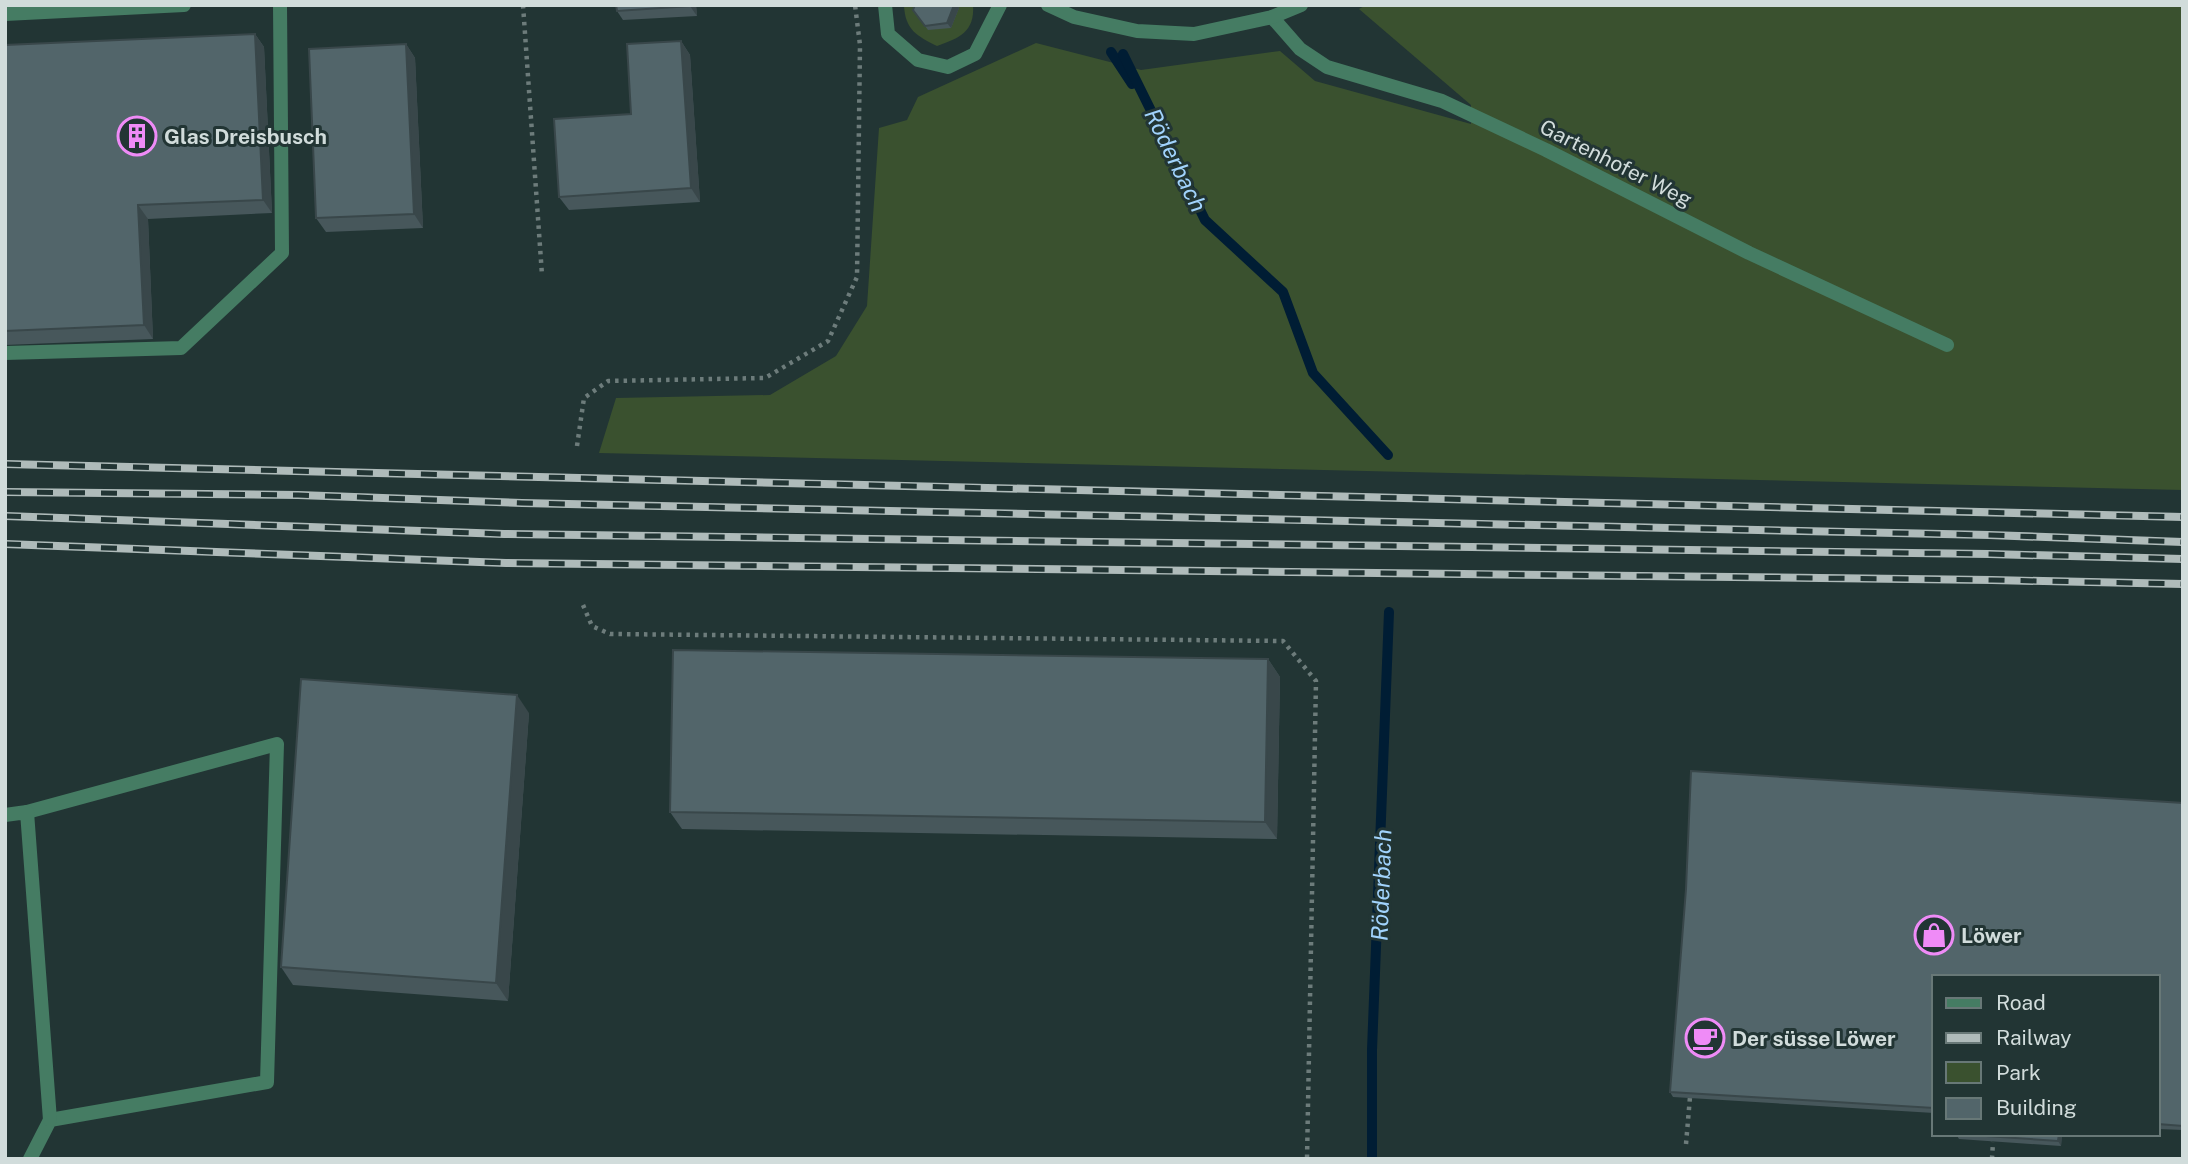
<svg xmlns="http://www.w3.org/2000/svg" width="2188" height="1164" font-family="'Public Sans',sans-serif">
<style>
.green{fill:#3a512f}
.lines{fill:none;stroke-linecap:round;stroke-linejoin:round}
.stream{stroke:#001d34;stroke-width:10}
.path{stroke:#6d7c7b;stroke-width:4.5;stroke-dasharray:3.5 5;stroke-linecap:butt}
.service{stroke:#457c63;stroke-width:14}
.minor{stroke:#457c63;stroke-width:14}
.rail-casing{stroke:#afbbba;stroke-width:8}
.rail{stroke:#223534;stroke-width:5;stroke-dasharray:16;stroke-linecap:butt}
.wall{fill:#47575b}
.shaded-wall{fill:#39474a}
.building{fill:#52656a;stroke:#39474a;stroke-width:2}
.labels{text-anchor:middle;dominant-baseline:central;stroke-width:6;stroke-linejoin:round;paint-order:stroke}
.poi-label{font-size:21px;font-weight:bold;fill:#d1dcdb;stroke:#223534;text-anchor:start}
.street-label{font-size:21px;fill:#d1dcdb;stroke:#223534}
.water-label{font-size:23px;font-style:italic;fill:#a1d3fc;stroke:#223534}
</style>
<rect width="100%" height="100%" fill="#223534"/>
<g class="green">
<path d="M 904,5 L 973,5 C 975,32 959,38 937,46 C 917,36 905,30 904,5 Z"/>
<polygon points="1366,5 2183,5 2183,490 599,453 616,398 770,395 836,356 867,306 879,128 907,120 918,97 1036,43 1141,70 1280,51 1315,81 1471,124 1471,105 1359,9"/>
</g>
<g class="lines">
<g class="stream">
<polyline points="1111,52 1132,84"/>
<polyline points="1123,54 1205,220 1283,292 1313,373 1388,455"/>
<polyline points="1372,1159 1372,1050 1389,612"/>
</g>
<g class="path">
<polyline points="523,5 542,275"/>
<polyline points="577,446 584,398 608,381 765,378 828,341 857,277 860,45 855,5"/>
<polyline points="583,605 592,626 610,634 1283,641 1316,681 1307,1159"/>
<polyline points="1686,1144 1690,1097"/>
<polyline points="1992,1159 1993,1142"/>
</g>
<g class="service">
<polyline points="1272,17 1300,49 1327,67 1442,101 1546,150 1749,253 1947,345"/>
<polyline points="5,353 181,348 282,253 280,5"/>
<polyline points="27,812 277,744 267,1082 50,1120 30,1159"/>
<polyline points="5,815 27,812 50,1120"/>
</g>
<g class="minor">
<polyline points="885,5 888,34 918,60 948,67 975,54 1000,5"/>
<polyline points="1048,5 1074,17 1137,31 1194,34 1272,17 1301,5"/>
<polyline points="5,14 184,5"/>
</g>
<defs>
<g id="rail">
<polyline points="5,464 2183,517"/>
<polyline points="5,492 298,495 522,503 1989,535 2183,542"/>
<polyline points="5,516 504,534 1989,554 2183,559"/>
<polyline points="5,544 506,563 1992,580 2183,584"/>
</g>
</defs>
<use href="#rail" class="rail-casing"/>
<use href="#rail" class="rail"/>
</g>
<g class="wall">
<polygon points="696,5 697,16 623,20 617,11"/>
<polygon points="915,5 957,5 959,8 951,28 928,30 913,10"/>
<polygon points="255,34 264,47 272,213 148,219 153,339 5,345 5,45"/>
<polygon points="681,41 690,55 700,202 569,210 559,197 631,114"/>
<polygon points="406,44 415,58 423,228 326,232 316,218"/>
<polygon points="1268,659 1280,677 1277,839 682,829 670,812"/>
<polygon points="529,713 508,1001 293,985 281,967"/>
<polygon points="2183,803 2183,1130 2158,1129 2158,977 1934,977 1934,1113 1673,1097 1670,1092"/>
<polygon points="1956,1134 2062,1134 2061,1146 1959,1139"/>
</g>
<g class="shaded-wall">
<polygon points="690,5 696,5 697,16 690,6"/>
<polygon points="954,5 957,5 959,8 951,28 947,23"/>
<polygon points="255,34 264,47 272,213 263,200"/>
<polygon points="681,41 690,55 700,202 691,188"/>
<polygon points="406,44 415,58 423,228 414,214"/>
<polygon points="138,205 148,219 153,339 144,325"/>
<polygon points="1268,659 1280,677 1277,839 1265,822"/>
<polygon points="517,695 529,713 508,1001 496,983"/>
<polygon points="2059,1134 2062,1134 2061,1146 2058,1141"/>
</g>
<g class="building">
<polygon points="616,5 690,5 690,6 617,11"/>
<polygon points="915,5 954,5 947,23 925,26 913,10"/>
<polygon points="255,34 263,200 138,205 144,325 5,331 5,45"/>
<polygon points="681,41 691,188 559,197 554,119 631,114 627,44"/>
<polygon points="406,44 414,214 316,218 309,49"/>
<polygon points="673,650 1268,659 1265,822 670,812"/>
<polygon points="301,679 517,695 496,983 281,967"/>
<polygon points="1691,771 2183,803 2183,1126 2158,1124 2158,977 1934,977 1934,1108 1670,1092 1686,889"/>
<polygon points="1956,1134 2059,1134 2058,1141"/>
</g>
<defs>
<symbol id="building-ring" viewBox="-11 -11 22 22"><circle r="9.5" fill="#223534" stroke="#ef8bf7" stroke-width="1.5"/><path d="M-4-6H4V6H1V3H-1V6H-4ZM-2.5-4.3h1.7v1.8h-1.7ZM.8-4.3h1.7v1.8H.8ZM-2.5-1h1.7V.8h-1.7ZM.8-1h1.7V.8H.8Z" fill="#ef8bf7"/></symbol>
<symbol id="shop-ring" viewBox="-11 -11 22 22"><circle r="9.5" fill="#223534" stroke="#ef8bf7" stroke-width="1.5"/><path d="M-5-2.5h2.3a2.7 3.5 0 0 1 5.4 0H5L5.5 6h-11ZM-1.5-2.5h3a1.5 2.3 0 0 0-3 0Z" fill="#ef8bf7"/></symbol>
<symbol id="cafe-ring" viewBox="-11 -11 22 22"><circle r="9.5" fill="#223534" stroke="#ef8bf7" stroke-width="1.5"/><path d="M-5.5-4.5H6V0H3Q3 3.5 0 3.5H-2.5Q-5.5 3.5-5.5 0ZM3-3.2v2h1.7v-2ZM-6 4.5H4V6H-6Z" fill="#ef8bf7"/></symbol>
</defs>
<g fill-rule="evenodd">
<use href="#building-ring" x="115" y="114" width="44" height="44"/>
<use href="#shop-ring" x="1912" y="913" width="44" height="44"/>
<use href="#cafe-ring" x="1683" y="1016" width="44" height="44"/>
</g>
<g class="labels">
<g class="poi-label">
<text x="164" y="136">Glas Dreisbusch</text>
<text x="1961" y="935">Löwer</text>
<text x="1732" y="1038">Der süsse Löwer</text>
</g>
<g class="street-label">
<text transform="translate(1616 163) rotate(27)">Gartenhofer Weg</text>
</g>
<g class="water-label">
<text transform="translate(1176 160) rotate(64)">Röderbach</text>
<text transform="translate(1381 885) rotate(-88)">Röderbach</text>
</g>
</g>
<rect width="2188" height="1164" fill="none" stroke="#d1dcdb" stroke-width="14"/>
<rect x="1932" y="975" width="228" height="161" fill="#223534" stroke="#687877" stroke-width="2"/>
<rect x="1946" y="998" width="35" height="10" fill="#457c63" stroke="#687877" stroke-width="2"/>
<text x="1996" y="1010" font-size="21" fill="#d1dcdb">Road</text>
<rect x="1946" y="1033" width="35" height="10" fill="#afbbba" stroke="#687877" stroke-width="2"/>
<text x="1996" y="1045" font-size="21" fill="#d1dcdb">Railway</text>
<rect x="1946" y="1062" width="35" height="21" fill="#3a512f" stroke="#687877" stroke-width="2"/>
<text x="1996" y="1080" font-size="21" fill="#d1dcdb">Park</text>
<rect x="1946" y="1098" width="35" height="21" fill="#52656a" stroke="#687877" stroke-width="2"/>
<text x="1996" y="1115" font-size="21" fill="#d1dcdb">Building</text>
</svg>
